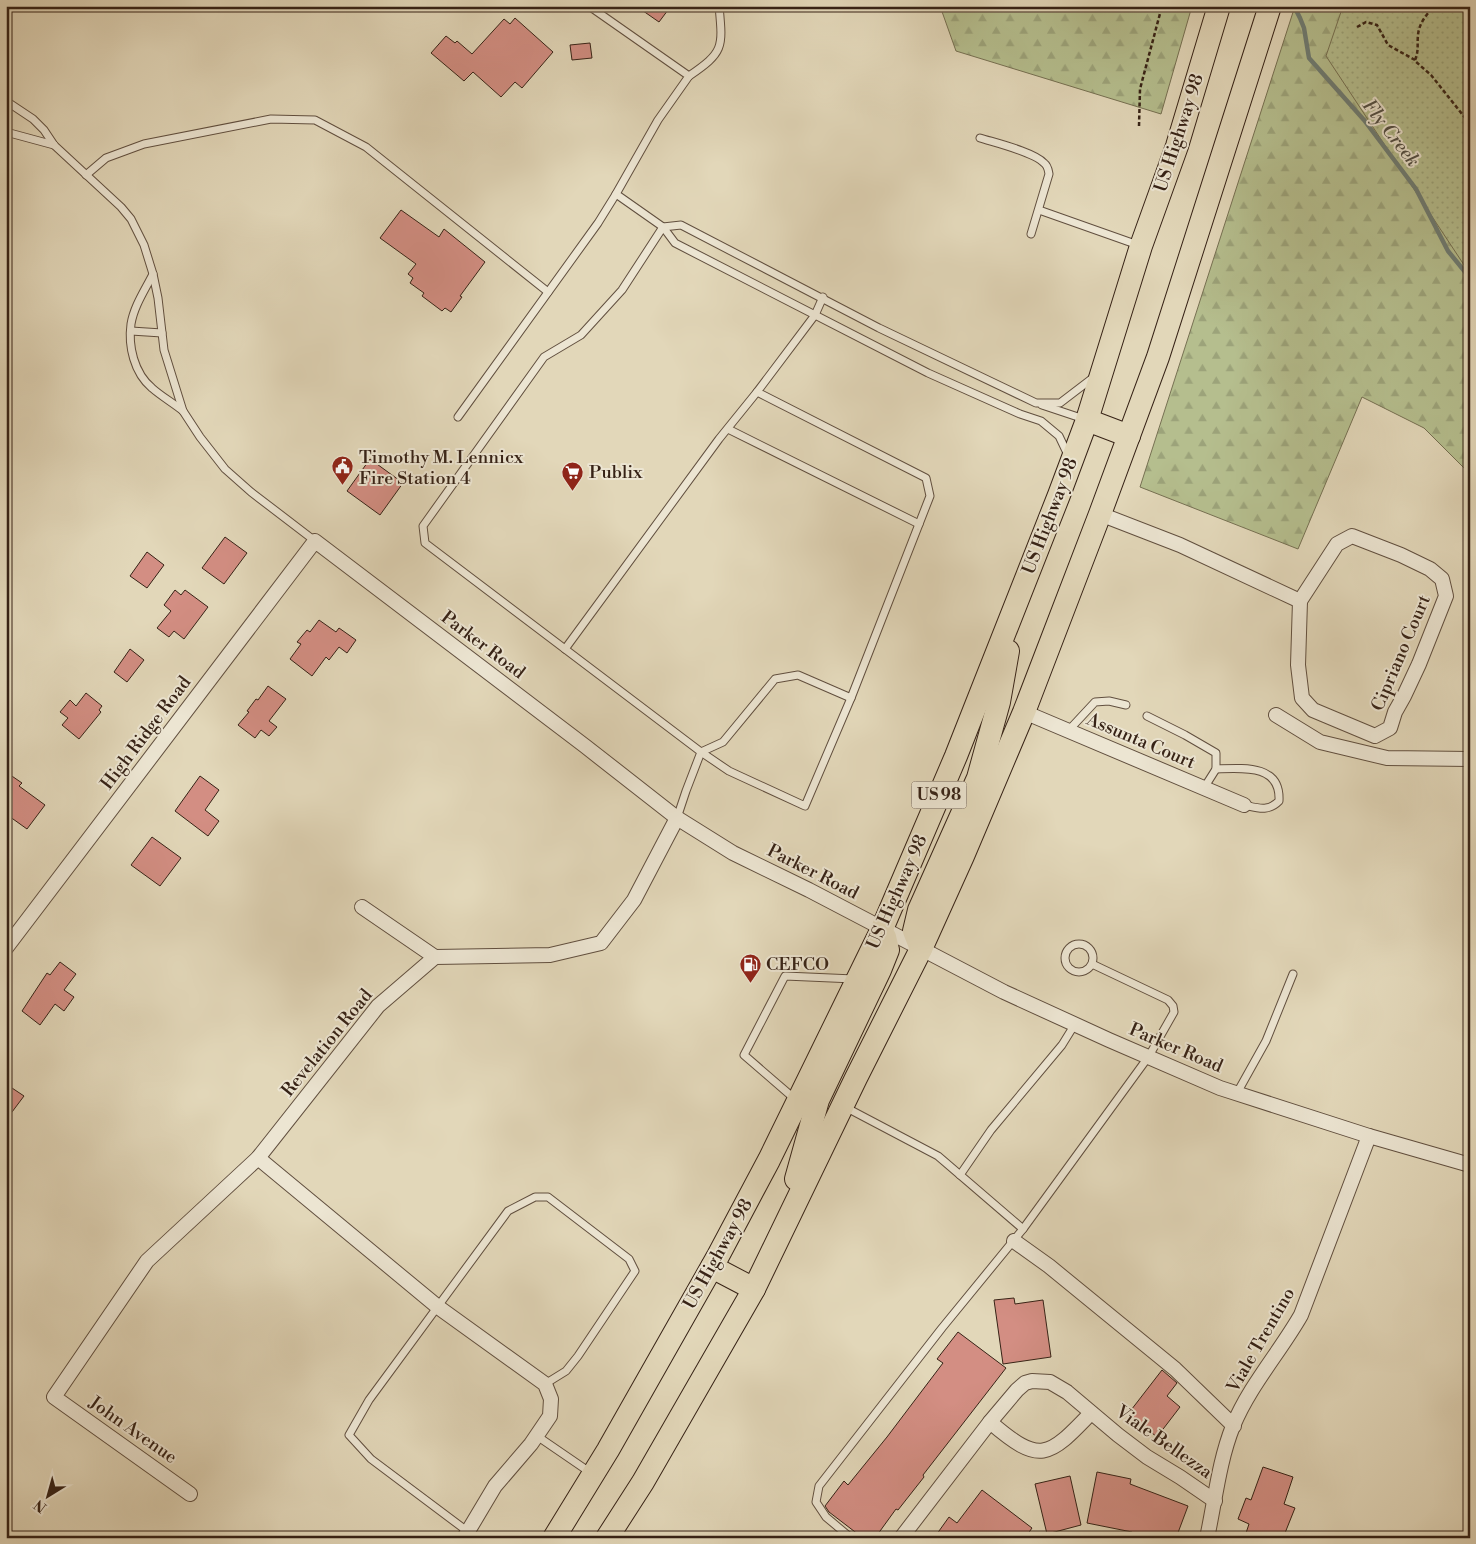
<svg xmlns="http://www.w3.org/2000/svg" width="1476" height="1544" font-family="'Libre Bodoni',serif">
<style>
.forest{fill:url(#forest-firs);stroke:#767052}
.park{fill:url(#park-dots);stroke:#767052}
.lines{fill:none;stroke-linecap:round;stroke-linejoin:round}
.stream{stroke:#6f7d74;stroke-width:4.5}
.building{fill:#d38e83;stroke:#362216}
.service-casing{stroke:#614f3f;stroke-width:9}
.minor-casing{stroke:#614f3f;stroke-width:16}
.primary-casing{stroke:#362216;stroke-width:24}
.path{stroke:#362216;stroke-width:2.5;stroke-dasharray:4 2.5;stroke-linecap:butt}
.service{stroke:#ece5d2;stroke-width:7}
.minor{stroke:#ece5d2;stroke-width:14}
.primary{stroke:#e2d7b9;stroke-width:22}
.labels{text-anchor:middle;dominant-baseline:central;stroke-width:4;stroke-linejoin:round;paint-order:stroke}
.shield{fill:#ece5d2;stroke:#6d5c4e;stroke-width:1}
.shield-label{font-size:16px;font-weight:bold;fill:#362216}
.street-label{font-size:18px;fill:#362216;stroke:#ece5d2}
.poi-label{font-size:18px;fill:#362216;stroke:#ece5d2;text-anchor:start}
.water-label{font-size:19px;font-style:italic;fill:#524f45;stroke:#ece5d2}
</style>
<defs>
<pattern id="forest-firs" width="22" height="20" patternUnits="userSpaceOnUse" patternTransform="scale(1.25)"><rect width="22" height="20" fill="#b5be8e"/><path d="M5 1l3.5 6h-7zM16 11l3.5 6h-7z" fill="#9ca37a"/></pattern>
<pattern id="park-dots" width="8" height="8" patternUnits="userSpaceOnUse" patternTransform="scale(1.25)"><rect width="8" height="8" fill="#b5be8e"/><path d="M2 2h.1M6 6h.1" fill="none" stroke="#9ca37a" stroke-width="1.8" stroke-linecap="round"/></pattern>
</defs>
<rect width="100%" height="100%" fill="#e2d7b9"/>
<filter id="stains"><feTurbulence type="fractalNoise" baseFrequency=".004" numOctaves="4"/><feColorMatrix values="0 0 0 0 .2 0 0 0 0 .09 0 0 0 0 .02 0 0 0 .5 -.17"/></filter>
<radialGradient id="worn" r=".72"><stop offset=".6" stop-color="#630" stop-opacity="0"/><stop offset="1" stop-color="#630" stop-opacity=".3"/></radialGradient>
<g class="forest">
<polygon points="940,6 1192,6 1161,114 956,51"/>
<polygon points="1295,6 1470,6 1470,474 1424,428 1362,397 1298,549 1140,487"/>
</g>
<polygon class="park" points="1343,6 1470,6 1470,274 1326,56"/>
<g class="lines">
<polyline class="stream" points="1294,6 1300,18 1304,28 1309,58 1364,120 1416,189 1448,251 1470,278"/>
</g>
<g class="building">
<polygon points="636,6 671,6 659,22"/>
<polygon points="515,18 553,52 522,88 515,82 501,97 473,72 464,81 431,53 446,36 455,43 457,41 472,54 504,19 510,24"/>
<polygon points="590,43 592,58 572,60 570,45"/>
<polygon points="401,210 439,237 444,229 485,262 460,296 462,297 451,312 445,308 442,311 422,296 424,293 410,283 413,278 408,274 416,264 380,238"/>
<polygon points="370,459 403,483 380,515 347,491"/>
<polygon points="225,537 247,553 224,584 202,568"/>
<polygon points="147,552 164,565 147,588 130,576"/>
<polygon points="175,590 181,595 185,590 208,607 184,639 174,631 169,637 157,628 171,611 164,605"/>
<polygon points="319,620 336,632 339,628 356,640 347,653 339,647 329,660 326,657 312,676 290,659 301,644 297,642 307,630 310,632"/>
<polygon points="130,649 144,660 127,682 114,672"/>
<polygon points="268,686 286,699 269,721 277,727 269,736 261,730 255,738 238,725 249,712 247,711 256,699 258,700"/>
<polygon points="86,693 102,706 99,710 101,712 79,739 62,725 68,718 60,712 70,700 76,706"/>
<polygon points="6,772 22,783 19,786 45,805 27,829 6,814"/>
<polygon points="200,776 219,790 205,810 219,821 208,836 175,811"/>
<polygon points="152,837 181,858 160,886 131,865"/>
<polygon points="60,962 76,974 64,990 74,997 64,1011 55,1004 40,1025 22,1011 47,973 50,975"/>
<polygon points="6,1084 24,1096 6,1120"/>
<polygon points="1014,1298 1015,1304 1043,1300 1051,1357 1003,1364 994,1300"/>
<polygon points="958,1332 1006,1368 923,1475 924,1477 898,1510 896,1509 875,1538 863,1538 829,1512 825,1506 844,1481 848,1485 887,1437 943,1363 937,1359"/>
<polygon points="1162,1370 1177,1383 1167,1396 1180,1407 1157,1437 1128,1414"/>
<polygon points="1263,1467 1293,1477 1284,1504 1295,1508 1283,1538 1257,1538 1246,1533 1249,1524 1238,1519 1246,1498 1251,1500"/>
<polygon points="1097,1472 1131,1479 1130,1484 1188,1506 1176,1538 1130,1538 1132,1532 1087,1523"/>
<polygon points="1070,1476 1081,1525 1047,1534 1035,1484"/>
<polygon points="982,1490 1032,1528 1025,1538 934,1538 949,1517 957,1523"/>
</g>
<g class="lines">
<defs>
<g id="service">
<polyline points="589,6 689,76 658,120 616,194 663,227 675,243 928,373 1020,414 1041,421 1059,436 1068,455"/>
<path d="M 689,76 C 724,52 723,48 719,6"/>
<polyline points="6,101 33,119 44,130 54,145 121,207 131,219 144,245 153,274 158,298 164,350 183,411 200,437 225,469 251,492 315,541"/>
<polyline points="6,132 54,145"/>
<path d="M 980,138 C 996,143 1034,152 1044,163 C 1048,166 1048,169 1049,174 L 1031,234"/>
<polyline points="86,175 106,158 144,144 271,119 315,120 366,147 548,292"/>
<polyline points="1039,210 1138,245"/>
<path d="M 153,274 C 145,290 134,306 131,324 C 128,346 134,373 152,388 C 161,396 173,403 183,411"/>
<polyline points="131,331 162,333"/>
<polyline points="757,392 815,315 823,297"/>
<polyline points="1042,405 1084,419"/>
<polyline points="458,417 598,223 616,194"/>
<polyline points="728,429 919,524"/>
<polyline points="565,649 719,439 757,392 926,478 930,496 851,698 798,675 775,679 723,742 701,752"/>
<polyline points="1147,716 1185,735 1216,753 1216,769 1204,788"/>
<polyline points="1068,731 1095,702 1109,701 1126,705"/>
<polyline points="701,752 729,771 805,806 851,698"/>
<path d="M 1216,769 C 1243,768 1281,764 1279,801 C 1268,812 1258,808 1244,805"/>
<polyline points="677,818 686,791 701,752 425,543 423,526 544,357 581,335 622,290 663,227 681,225 879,328 1036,403 1060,403 1094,377"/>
<circle cx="1079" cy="958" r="14"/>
<polyline points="1237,1093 1266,1041 1293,974"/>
<polyline points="796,1100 744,1055 785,976 854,979"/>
<polyline points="845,1107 938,1156 1023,1229"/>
<polyline points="960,1175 991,1130 1062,1045 1075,1024"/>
<polyline points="537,1436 591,1473"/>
<polyline points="467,1531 371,1459 349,1435 369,1400 508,1211 535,1197 548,1197 629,1259 635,1271 578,1356 566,1371 545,1384"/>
<polyline points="851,1538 826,1517 816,1502 819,1486 942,1328 1023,1229 1149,1056 1174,1012 1173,1006 1168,1000 1092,964"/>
</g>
<g id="minor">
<polyline points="1100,514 1180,545 1300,601"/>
<polygon points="1352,536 1401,555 1430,569 1442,579 1446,596 1419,664 1404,696 1395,712 1390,728 1375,736 1313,710 1302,698 1298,665 1300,601 1337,544"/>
<polyline points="1024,712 1244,805"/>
<polyline points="1276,715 1320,742 1387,758 1470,759"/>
<polyline points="362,907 435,957"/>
<polyline points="6,948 315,541 585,746 677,818 733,853 809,890 1004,992 1109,1040 1220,1088 1369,1136 1470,1165"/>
<polyline points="258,1158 438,1307 545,1384 551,1399 550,1416 531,1444 495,1486 464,1538"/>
<polyline points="1014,1241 1049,1266 1175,1369 1234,1426"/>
<path d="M 990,1422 C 1040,1465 1048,1458 1091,1413"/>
<polyline points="190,1494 54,1397 147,1261 258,1158 378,1006 435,957 550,955 601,943 634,900 677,818"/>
<polyline points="901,1538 990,1422 1017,1390 1025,1383 1032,1381 1050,1382 1067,1392 1118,1435 1147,1457 1180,1477 1215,1501"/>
<path d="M 1207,1538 C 1215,1501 1219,1461 1233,1426 C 1250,1385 1280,1352 1301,1315 L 1369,1136"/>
</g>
<g id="primary">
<polyline points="1087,420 1129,436"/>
<polyline points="921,949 914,931 919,910 978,778 999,702 1008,651"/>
<polyline points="796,1179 818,1100 880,970 888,950 885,937"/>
<polyline points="712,1267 754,1289"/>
<polyline points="554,1538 608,1450 718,1256 769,1160 882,929 956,756 1059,495 1087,420 1141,246 1177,146 1219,6"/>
<polyline points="607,1538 643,1482 754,1289 856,1078 921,949 963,856 1024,712 1100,514 1158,357 1270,6"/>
</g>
</defs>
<use href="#service" class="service-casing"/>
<use href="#minor" class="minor-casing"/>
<use href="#primary" class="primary-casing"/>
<g class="path">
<polyline points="1463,6 1470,9"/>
<polyline points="1357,27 1366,22 1377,25 1388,45 1415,60 1415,61 1431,75 1470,124"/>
<path d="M 1415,60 C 1419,51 1417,44 1418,35 C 1419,23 1427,14 1434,6"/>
<polyline points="1139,126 1140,89 1162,6"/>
</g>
<use href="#service" class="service"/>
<use href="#minor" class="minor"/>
<use href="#primary" class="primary"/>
</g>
<defs>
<symbol id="civic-pin" viewBox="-11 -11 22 30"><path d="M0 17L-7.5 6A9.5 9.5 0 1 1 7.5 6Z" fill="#8f2418" stroke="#ece5d2"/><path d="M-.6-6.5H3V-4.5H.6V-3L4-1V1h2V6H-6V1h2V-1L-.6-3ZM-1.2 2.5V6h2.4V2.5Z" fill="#fff"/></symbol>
<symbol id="supermarket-pin" viewBox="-11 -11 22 30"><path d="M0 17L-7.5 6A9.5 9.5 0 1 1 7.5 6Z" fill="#8f2418" stroke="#ece5d2"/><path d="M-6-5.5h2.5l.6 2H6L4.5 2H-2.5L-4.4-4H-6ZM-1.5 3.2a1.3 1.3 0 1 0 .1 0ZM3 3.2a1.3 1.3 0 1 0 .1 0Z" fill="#fff"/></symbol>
<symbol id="fuel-pin" viewBox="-11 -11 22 30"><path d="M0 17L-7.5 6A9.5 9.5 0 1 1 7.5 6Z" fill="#8f2418" stroke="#ece5d2"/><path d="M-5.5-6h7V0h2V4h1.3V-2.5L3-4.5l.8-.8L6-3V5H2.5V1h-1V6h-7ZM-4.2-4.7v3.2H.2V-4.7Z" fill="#fff"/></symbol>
</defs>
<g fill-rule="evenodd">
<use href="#civic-pin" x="330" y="454" width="25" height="34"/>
<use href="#supermarket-pin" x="560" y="460" width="25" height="34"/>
<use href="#fuel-pin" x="738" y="952" width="25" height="34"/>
</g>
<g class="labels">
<rect class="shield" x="911.5" y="781.5" width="55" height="27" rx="4"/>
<g class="shield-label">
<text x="939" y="795">US 98</text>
</g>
<g class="street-label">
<text transform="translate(1179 133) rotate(-72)">US Highway 98</text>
<text transform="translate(1050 516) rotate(-69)">US Highway 98</text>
<text transform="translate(483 645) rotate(37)">Parker Road</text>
<text transform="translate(1401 653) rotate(-67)">Cipriano Court</text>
<text transform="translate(146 733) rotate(-53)">High Ridge Road</text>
<text transform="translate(1141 741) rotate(23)">Assunta Court</text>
<text transform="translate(813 872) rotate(27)">Parker Road</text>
<text transform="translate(897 892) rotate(-66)">US Highway 98</text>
<text transform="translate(327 1043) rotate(-51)">Revelation Road</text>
<text transform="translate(1176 1048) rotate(23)">Parker Road</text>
<text transform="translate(718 1254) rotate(-61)">US Highway 98</text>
<text transform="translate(1261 1340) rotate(-60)">Viale Trentino</text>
<text transform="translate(133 1430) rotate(35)">John Avenue</text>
<text transform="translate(1164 1442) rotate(35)">Viale Bellezza</text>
</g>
<g class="poi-label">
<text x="359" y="457">Timothy M. Lennicx<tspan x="359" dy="21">Fire Station 4</tspan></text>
<text x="589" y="472">Publix</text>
<text x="766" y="964">CEFCO</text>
</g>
<g class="water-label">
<text transform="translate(1391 133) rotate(52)">Fly Creek</text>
</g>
</g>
<rect width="1476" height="1544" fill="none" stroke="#e2d7b9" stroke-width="25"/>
<rect x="8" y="8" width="1461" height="1529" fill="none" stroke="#362216" stroke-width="2.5"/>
<rect x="12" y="12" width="1451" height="1519" fill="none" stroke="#362216"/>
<g transform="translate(48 1496) rotate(217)" stroke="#ece5d2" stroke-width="4" paint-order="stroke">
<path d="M0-4L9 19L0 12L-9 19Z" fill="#362216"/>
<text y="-8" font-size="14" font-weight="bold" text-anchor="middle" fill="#362216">N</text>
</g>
<rect width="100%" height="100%" filter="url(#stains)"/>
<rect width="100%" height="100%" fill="url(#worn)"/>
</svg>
